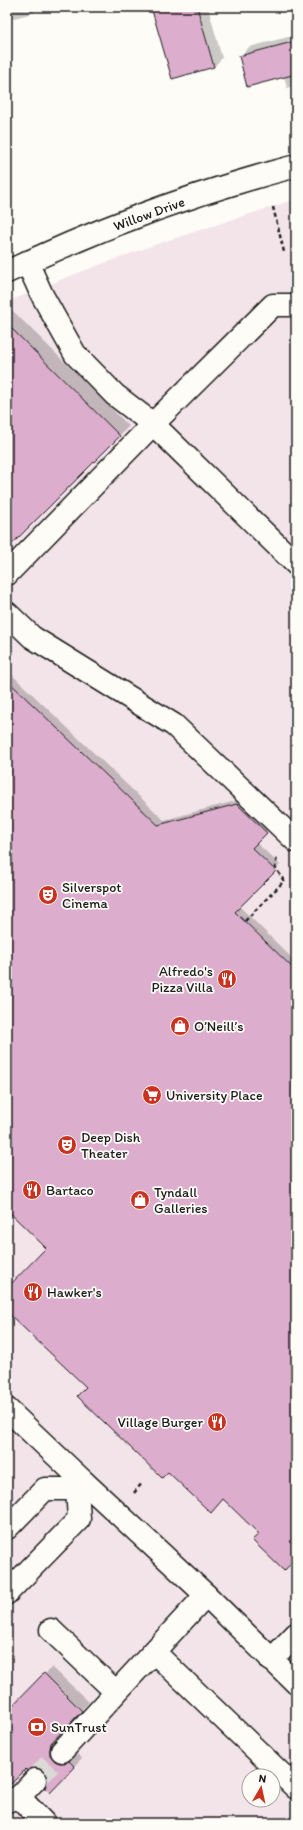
<svg xmlns="http://www.w3.org/2000/svg" width="303" height="1830" font-family="Itim,sans-serif">
<style>
.built{fill:#f3e4ea;fill-rule:evenodd}
.shadow{fill:#0003}
.building{fill:#ddadcd;stroke:#1c1c1c}
.lines{fill:none;stroke-linecap:round;stroke-linejoin:round}
.minor-tunnel{stroke:#dbdad6;stroke-width:22;stroke-dasharray:22 11;stroke-linecap:butt}
.minor-casing{stroke:#1c1c1c;stroke-width:25}
.path{stroke:#1c1c1c;stroke-width:2.5;stroke-dasharray:4 3;stroke-linecap:butt}
.minor{stroke:#fdfcf7;stroke-width:22}
.labels{text-anchor:middle;dominant-baseline:central;stroke-width:3.5;stroke-linejoin:round;paint-order:stroke}
.street-label{font-size:14px;fill:#1c1c1c;stroke:#fdfcf7}
.poi-label{font-size:14px;fill:#1c1c1c;stroke:#fdfcf7;text-anchor:start}
</style>
<rect width="100%" height="100%" fill="#fdfcf7"/>
<filter id="ink" filterUnits="userSpaceOnUse"><feTurbulence type="fractalNoise" baseFrequency=".025" numOctaves="2"/><feDisplacementMap in="SourceGraphic" scale="8" xChannelSelector="R" yChannelSelector="G"/><feConvolveMatrix kernelMatrix="1 2 1 2 8 2 1 2 1" color-interpolation-filters="sRGB"/></filter>
<g filter="url(#ink)">
<path class="built" d="M 296,199 L 296,1823 L 7,1823 L 7,302 L 75,274 L 151,246 ZM 249,1776 L 273,1776 L 273,1800 L 249,1800 Z"/>
<g class="shadow">
<polygon points="7,7 39,7 33,13 7,20"/>
<polygon points="152,7 208,7 222,58 214,67"/>
<polygon points="296,35 296,85 287,88 284,76 240,56 249,47"/>
<polygon points="12,310 129,426 7,548 7,315"/>
<polygon points="7,670 164,820 243,799 272,827 256,842 280,865 239,906 296,962 296,1557 260,1533 223,1498 7,1310 7,1289 47,1248 7,1209"/>
<polygon points="52,1667 89,1702 58,1735 57,1746 67,1756 77,1754 82,1758 50,1791 48,1776 44,1770 38,1767 26,1768 7,1785 7,1713"/>
</g>
<g class="building">
<polygon points="151,7 197,7 214,67 172,79"/>
<polygon points="296,41 296,74 247,87 239,56"/>
<polygon points="7,324 120,436 7,549"/>
<polygon points="7,680 158,825 237,804 267,833 252,848 276,871 235,912 296,971 296,1558 284,1571 252,1540 259,1534 223,1499 211,1513 168,1472 162,1478 77,1396 86,1387 7,1312 7,1288 46,1248 7,1210"/>
<polygon points="44,1673 82,1711 51,1743 50,1749 50,1755 54,1760 60,1763 69,1761 75,1767 50,1793 45,1788 47,1782 47,1776 43,1771 37,1768 32,1768 27,1771 26,1769 7,1788 7,1711"/>
</g>
<g class="lines">
<polyline class="minor-tunnel" points="35,1780 62,1751"/>
<defs>
<g id="minor">
<polyline points="27,262 42,295 75,354 115,395 153,424 296,564"/>
<path d="M 7,272 C 99,228 197,192 296,166"/>
<polyline points="7,574 153,424 273,305 296,305"/>
<polyline points="7,613 32,637 174,725 296,841"/>
<polyline points="7,1409 84,1482 77,1489 79,1519 7,1593"/>
<polyline points="84,1482 206,1595 296,1683"/>
<polyline points="7,1528 45,1489 77,1489"/>
<polyline points="51,1630 116,1692"/>
<polyline points="154,1652 296,1788"/>
<polyline points="271,1660 296,1634"/>
<polyline points="62,1751 206,1595"/>
<polyline points="19,1797 35,1780"/>
<polyline points="7,1801 19,1797 44,1823"/>
</g>
</defs>
<use href="#minor" class="minor-casing"/>
<g class="path">
<polyline points="273,207 284,252"/>
<polyline points="245,921 284,881 275,867 277,857"/>
<polyline points="134,1493 142,1483"/>
</g>
<use href="#minor" class="minor"/>
</g>
</g>
<defs>
<symbol id="theatre-disc" viewBox="-11 -11 22 22"><circle r="9.5" fill="#c8321e" stroke="#fdfcf7"/><path d="M-5-5.5Q0-4 5-5.5V0Q5 5 0 6Q-5 5-5 0ZM-3.3-2.5H-1v1.5H-3.3ZM1-2.5H3.3v1.5H1ZM-2.8 1Q0 5.5 2.8 1Z" fill="#fff"/></symbol>
<symbol id="restaurant-disc" viewBox="-11 -11 22 22"><circle r="9.5" fill="#c8321e" stroke="#fdfcf7"/><path d="M-5-6h1v4h1v-4h1v4h1v-4h1v5L-1.5 .5V6h-2V.5L-5-1ZM5-6V6H3V1.5H1.5Q1.5-4 5-6Z" fill="#fff"/></symbol>
<symbol id="shop-disc" viewBox="-11 -11 22 22"><circle r="9.5" fill="#c8321e" stroke="#fdfcf7"/><path d="M-5-2.5h2.3a2.7 3.5 0 0 1 5.4 0H5L5.5 6h-11ZM-1.5-2.5h3a1.5 2.3 0 0 0-3 0Z" fill="#fff"/></symbol>
<symbol id="supermarket-disc" viewBox="-11 -11 22 22"><circle r="9.5" fill="#c8321e" stroke="#fdfcf7"/><path d="M-6-5.5h2.5l.6 2H6L4.5 2H-2.5L-4.4-4H-6ZM-1.5 3.2a1.3 1.3 0 1 0 .1 0ZM3 3.2a1.3 1.3 0 1 0 .1 0Z" fill="#fff"/></symbol>
<symbol id="bank-disc" viewBox="-11 -11 22 22"><circle r="9.5" fill="#c8321e" stroke="#fdfcf7"/><path d="M-6-4H6V4H-6ZM0-2.3a2.3 2.3 0 1 0 0 4.6a2.3 2.3 0 1 0 0-4.6Z" fill="#fff"/></symbol>
</defs>
<g fill-rule="evenodd">
<use href="#theatre-disc" x="37" y="884" width="22" height="22"/>
<use href="#restaurant-disc" x="216" y="968" width="22" height="22"/>
<use href="#shop-disc" x="169" y="1015" width="22" height="22"/>
<use href="#supermarket-disc" x="141" y="1084" width="22" height="22"/>
<use href="#theatre-disc" x="56" y="1134" width="22" height="22"/>
<use href="#restaurant-disc" x="21" y="1179" width="22" height="22"/>
<use href="#shop-disc" x="129" y="1189" width="22" height="22"/>
<use href="#restaurant-disc" x="22" y="1281" width="22" height="22"/>
<use href="#restaurant-disc" x="206" y="1411" width="22" height="22"/>
<use href="#bank-disc" x="26" y="1716" width="22" height="22"/>
</g>
<g class="labels">
<g class="street-label">
<text transform="translate(149 214) rotate(-20)">Willow Drive</text>
</g>
<g class="poi-label">
<text x="62" y="887">Silverspot<tspan x="62" dy="16">Cinema</tspan></text>
<text x="213" y="971" text-anchor="end">Alfredo's<tspan x="213" dy="16">Pizza Villa</tspan></text>
<text x="194" y="1026">O’Neill’s</text>
<text x="166" y="1095">University Place</text>
<text x="81" y="1137">Deep Dish<tspan x="81" dy="16">Theater</tspan></text>
<text x="46" y="1190">Bartaco</text>
<text x="154" y="1192">Tyndall<tspan x="154" dy="16">Galleries</tspan></text>
<text x="47" y="1292">Hawker's</text>
<text x="203" y="1422" text-anchor="end">Village Burger</text>
<text x="51" y="1727">SunTrust</text>
</g>
</g>
<rect width="303" height="1830" fill="none" stroke="#fdfcf7" stroke-width="24"/>
<rect x="12" y="12" width="279" height="1806" fill="none" stroke="#1c1c1c" stroke-width="1.5" filter="url(#ink)"/>
<g transform="translate(261 1788) rotate(9)"><circle r="19" fill="#fdfcf7" stroke="#a3a29f"/>
<path d="M0-3L7 15L0 10L-7 15Z" fill="#c8321e"/>
<text y="-6" font-size="11" font-weight="bold" text-anchor="middle" fill="#1c1c1c">N</text>
</g>
</svg>
